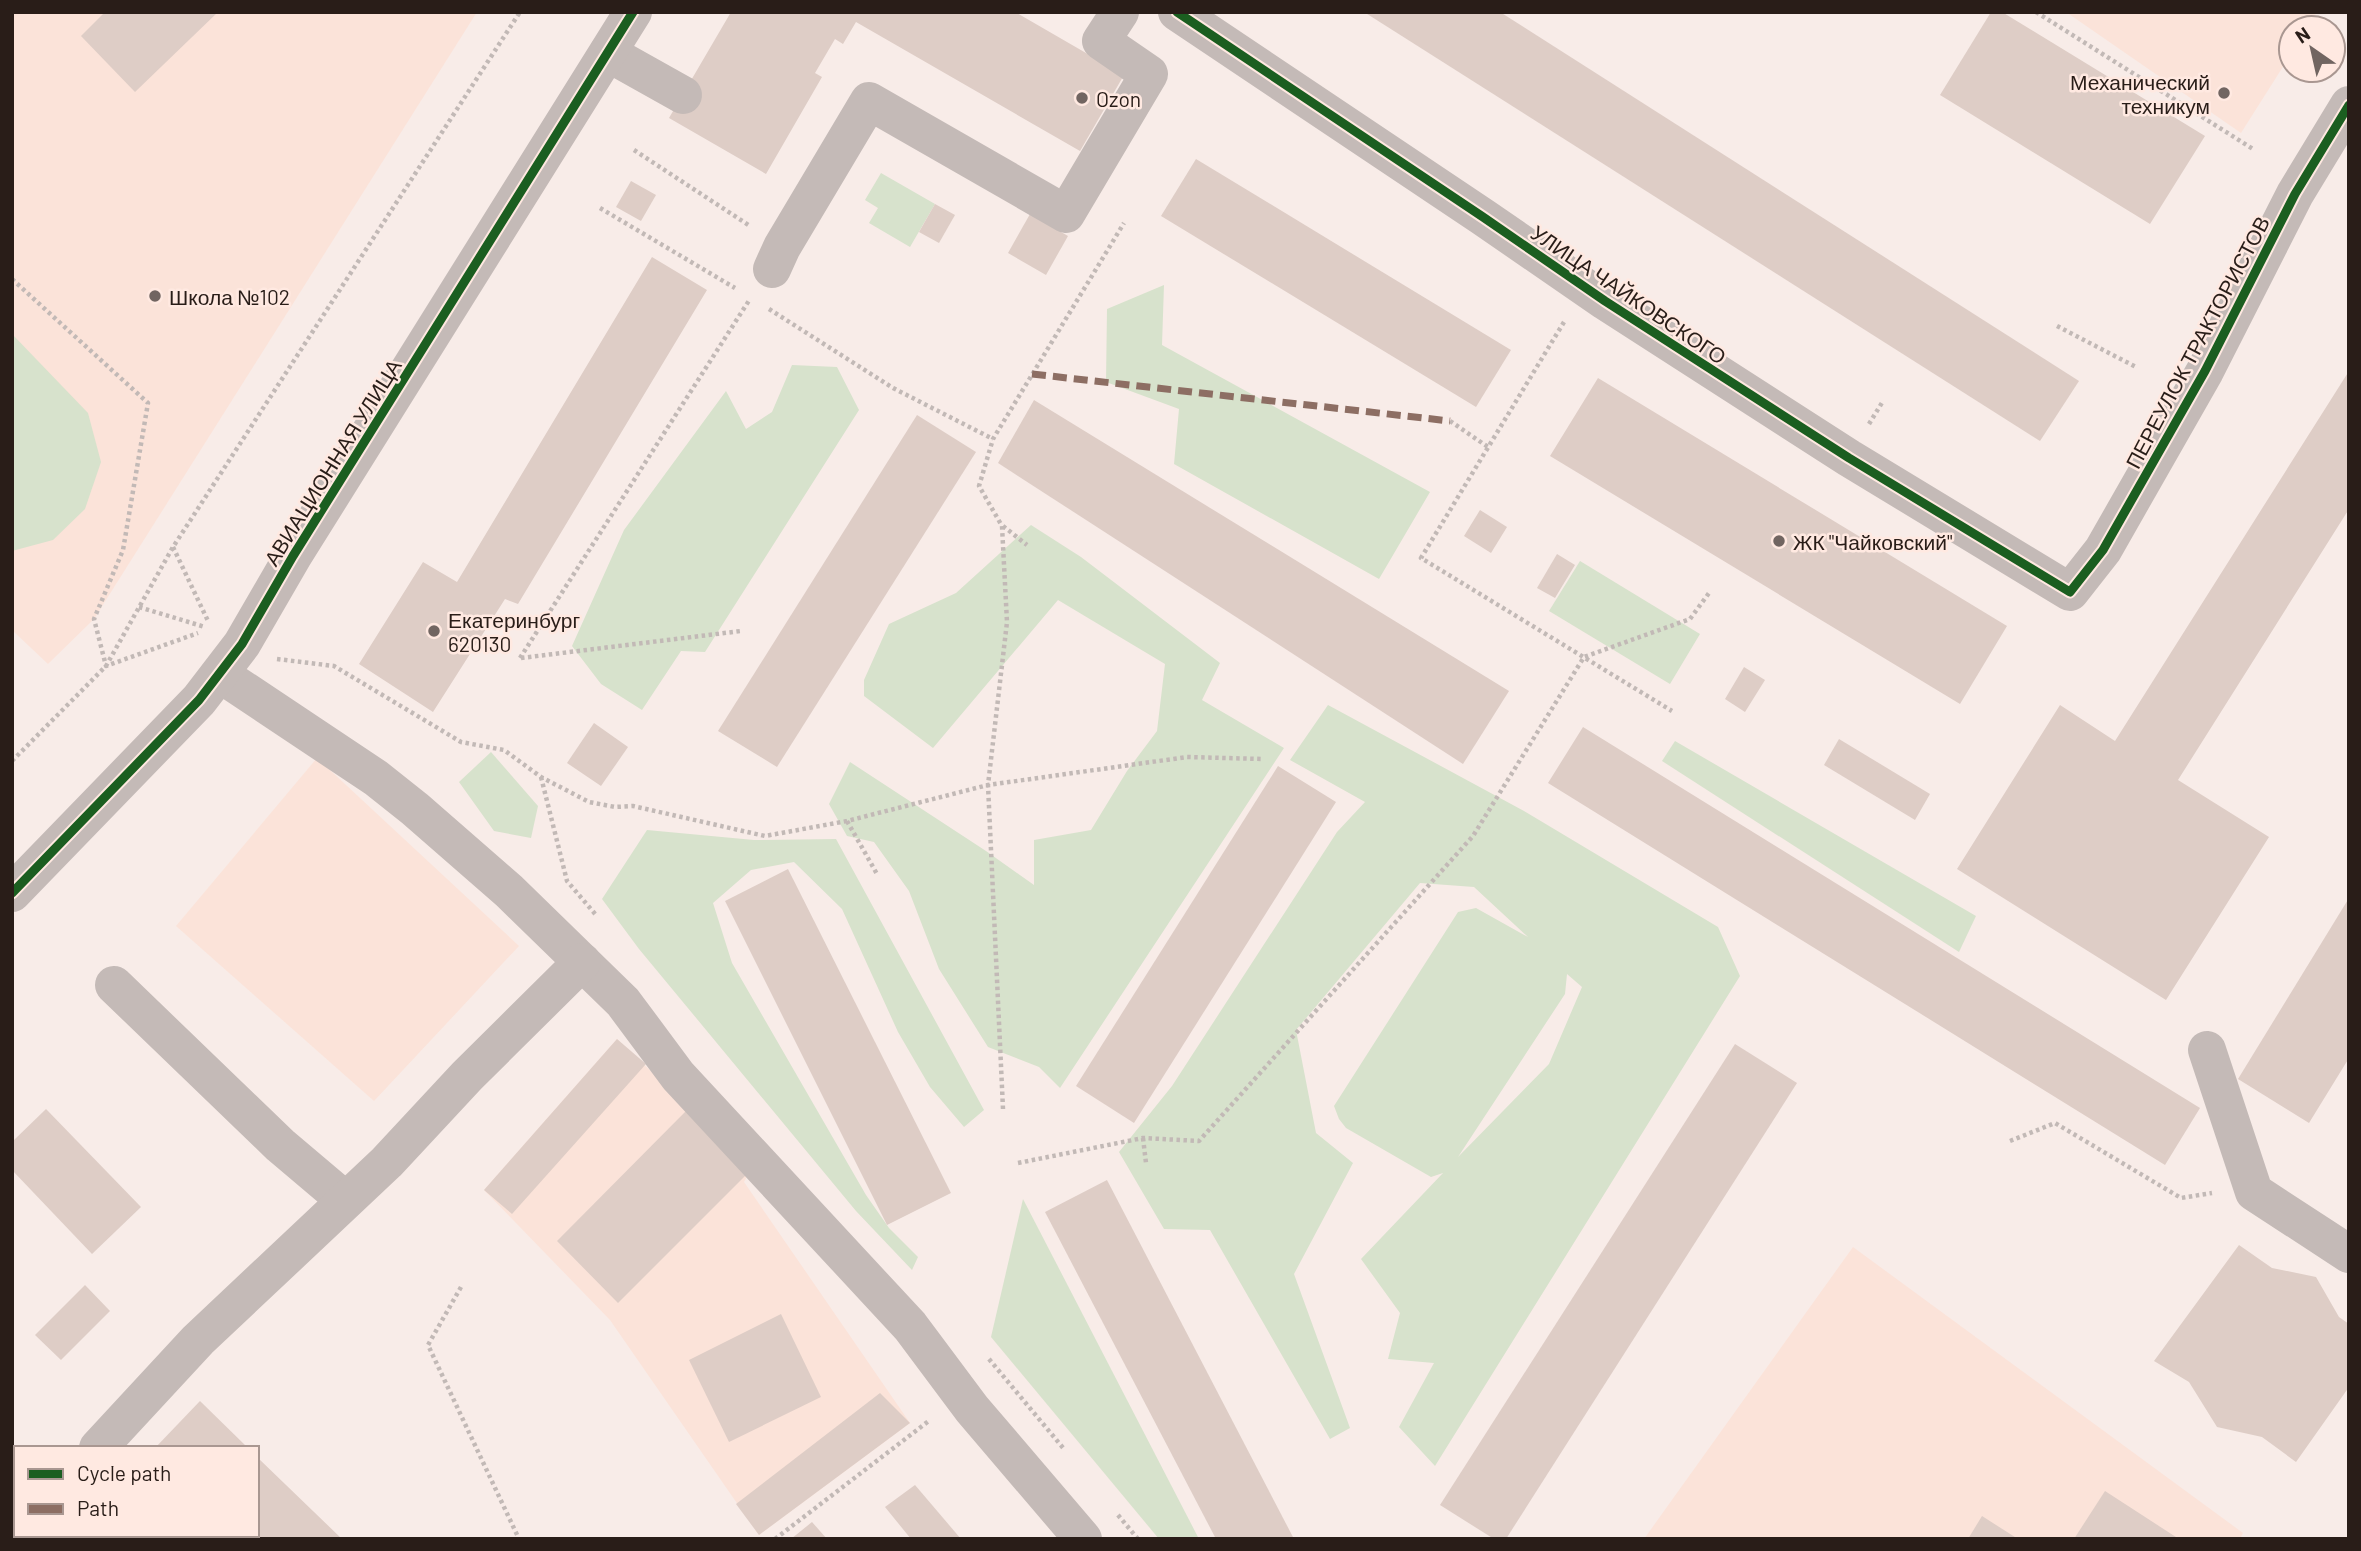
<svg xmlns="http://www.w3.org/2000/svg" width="2361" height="1551" font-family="Barlow,sans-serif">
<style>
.built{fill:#fbe3d9}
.green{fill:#d7e2cc;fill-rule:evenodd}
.building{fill:#decdc6}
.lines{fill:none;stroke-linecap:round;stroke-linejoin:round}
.path{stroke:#c2b9b6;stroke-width:4.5;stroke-dasharray:3.5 3.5;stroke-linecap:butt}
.minor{stroke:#c4bab7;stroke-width:38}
.quiet{stroke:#8d6e63;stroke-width:7;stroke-dasharray:14 7;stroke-linecap:butt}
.cycleway-casing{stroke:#ffe9e1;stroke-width:13}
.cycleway{stroke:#1b5e20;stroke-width:9}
.poi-dot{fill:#716561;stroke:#ffe9e1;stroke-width:2.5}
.labels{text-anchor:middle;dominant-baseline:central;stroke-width:5;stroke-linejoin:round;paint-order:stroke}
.poi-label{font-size:21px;fill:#291d18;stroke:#ffe9e1;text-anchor:start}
.street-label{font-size:21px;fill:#291d18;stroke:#ffe9e1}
</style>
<rect width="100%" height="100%" fill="#f8ece8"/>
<g class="built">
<polygon points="12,12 477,12 94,619 48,664 12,630"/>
<polygon points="2066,12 2317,12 2307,28 2291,28 2291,54 2241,133"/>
<polygon points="317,758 519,946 374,1101 176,926"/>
<polygon points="617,1039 752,1167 744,1182 910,1423 759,1535 610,1320 484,1190"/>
<polygon points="1853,1247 2243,1533 2240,1539 1644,1539"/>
</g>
<g class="green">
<polygon points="881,173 935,204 910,247 869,223 878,208 865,200"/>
<polygon points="1164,285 1162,345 1430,492 1379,579 1174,464 1179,409 1106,382 1107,309"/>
<polygon points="12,334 88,413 101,462 85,509 53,540 12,551"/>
<polygon points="792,365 837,367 859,410 705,652 681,651 642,710 601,684 572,646 624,530 726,391 746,429 772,412"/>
<polygon points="1031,525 1081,557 1220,663 1202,700 1284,748 1060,1088 1039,1067 988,1047 939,969 909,891 874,842 847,836 829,804 850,762 986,851 1034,885 1034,840 1091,830 1127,771 1157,731 1165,664 1058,600 933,748 864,696 864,680 889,624 956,593"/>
<polygon points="1580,561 1700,634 1670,684 1549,611"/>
<path d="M 1328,705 L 1524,811 L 1718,927 L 1740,976 L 1435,1466 L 1399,1427 L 1434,1363 L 1388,1359 L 1400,1313 L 1361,1259 L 1443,1173 L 1431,1177 L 1346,1128 L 1339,1119 L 1334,1106 L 1458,912 L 1476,908 L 1528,937 L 1474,887 L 1420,883 L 1296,1030 L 1316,1133 L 1353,1163 L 1294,1274 L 1350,1428 L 1330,1439 L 1210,1230 L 1164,1229 L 1119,1152 L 1172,1086 L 1337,832 L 1365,802 L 1290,760 ZM 1567,974 L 1582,987 L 1549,1064 L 1458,1157 L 1565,994 Z"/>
<polygon points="1675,741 1976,916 1959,952 1662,761"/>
<polygon points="491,752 538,806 531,838 494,831 459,782"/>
<polygon points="647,830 754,840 836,839 984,1110 964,1127 930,1087 898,1032 842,909 794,862 751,870 713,903 732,963 866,1195 889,1228 918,1257 912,1270 856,1211 639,949 602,899"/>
<polygon points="1023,1199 1199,1539 1159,1539 991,1337"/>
</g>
<g class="building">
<polygon points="105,12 218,12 135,92 81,36"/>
<polygon points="731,12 1015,12 1124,75 1080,151 856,22 843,44 835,39 815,73 822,77 766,174 669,118"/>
<polygon points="1364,12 1500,12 2079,381 2040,441"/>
<polygon points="1991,12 2002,12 2205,136 2150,224 1940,95"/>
<polygon points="1196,159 1511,350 1476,407 1161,216"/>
<polygon points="631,181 656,195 641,221 616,207"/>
<polygon points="935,204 955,215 939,243 919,232"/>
<polygon points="1030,214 1068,236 1046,275 1008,253"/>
<polygon points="652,257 707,290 518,604 505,599 433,712 359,664 423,562 457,582"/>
<polygon points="2349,371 2349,509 2178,780 2269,837 2166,1000 1957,869 2060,705 2115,741"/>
<polygon points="1598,378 2007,626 1960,704 1550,456"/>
<polygon points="1034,400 1509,691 1463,764 998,463"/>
<polygon points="917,415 976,452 777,767 718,731"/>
<polygon points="1480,510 1507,527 1491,553 1464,536"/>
<polygon points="1557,554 1575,565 1555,598 1537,588"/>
<polygon points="1744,667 1765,680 1745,712 1725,699"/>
<polygon points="594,723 628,747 601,786 567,763"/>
<polygon points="1583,727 2200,1108 2165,1165 1548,783"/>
<polygon points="1839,739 1930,794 1915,820 1824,765"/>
<polygon points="1278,766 1336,802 1134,1123 1076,1086"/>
<polygon points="788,869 951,1193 887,1225 725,901"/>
<polygon points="2349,898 2349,1058 2309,1123 2238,1079"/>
<polygon points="617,1039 646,1064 512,1214 484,1190"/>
<polygon points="1735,1044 1797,1083 1506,1539 1494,1539 1440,1505"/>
<polygon points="46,1109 141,1207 92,1254 12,1170 12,1142"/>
<polygon points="688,1109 750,1171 618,1303 557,1241"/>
<polygon points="1107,1180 1294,1539 1216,1539 1045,1212"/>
<polygon points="2239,1245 2272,1268 2316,1277 2339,1317 2349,1324 2349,1387 2296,1462 2262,1437 2217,1427 2189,1382 2154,1361"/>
<polygon points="85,1285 110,1311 61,1360 35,1335"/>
<polygon points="781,1314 821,1397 729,1442 689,1360"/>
<polygon points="880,1393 910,1423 759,1535 736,1504"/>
<polygon points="200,1401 248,1448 155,1448"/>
<polygon points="257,1457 342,1539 240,1539 237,1535 257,1535"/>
<polygon points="915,1485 961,1539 911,1539 885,1507"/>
<polygon points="2105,1491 2179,1539 2074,1539"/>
<polygon points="1982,1516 2018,1539 1968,1539"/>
<polygon points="812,1522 827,1539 791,1539"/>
</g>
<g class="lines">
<g class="path">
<polyline points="2036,12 2253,149"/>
<polyline points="634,150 750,226"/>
<polyline points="600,208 735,288"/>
<polyline points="12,279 148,403 123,550 94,619 106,666 198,633"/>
<polyline points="769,309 893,388 993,439"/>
<polyline points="1564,322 1421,558 1672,711"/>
<polyline points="2057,326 2136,367"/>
<polyline points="1450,421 1488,447"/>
<polyline points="1869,424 1883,401"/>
<polyline points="1003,526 1027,545"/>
<polyline points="173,547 208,621"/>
<polyline points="139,607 205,627"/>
<polyline points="520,658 750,299"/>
<polyline points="521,658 741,631"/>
<polyline points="277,659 334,666 461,742 504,750 541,777 589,802 615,807 633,806 765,836 847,821 988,785 1187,757 1263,759"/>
<polyline points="12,761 106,666 173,547 520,12"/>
<polyline points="541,777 567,881 596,915"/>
<polyline points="847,821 877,874"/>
<polyline points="1003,1109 988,785 1007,622 1002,526 979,486 993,439 1124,223"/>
<polyline points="1143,1138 1146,1163"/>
<polyline points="2010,1141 2055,1123 2181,1198 2212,1193"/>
<polyline points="1018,1163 1143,1138 1199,1141 1473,836 1584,657 1690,619 1709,593"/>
<polyline points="461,1287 428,1345 519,1539"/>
<polyline points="989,1359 1064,1449"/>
<polyline points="1118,1515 1138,1539"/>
<polyline points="775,1539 930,1420"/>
</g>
<g class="minor">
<polyline points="1177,12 1483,217 1605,301 1849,458 2070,592 2103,550 2205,371 2295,194 2349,105"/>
<polyline points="608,53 683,95"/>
<polyline points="772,269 782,247 869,101 1066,214 1149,74 1101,41 1120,12"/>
<polyline points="220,674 376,778 415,809 509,891 623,1002 678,1076 910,1326 972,1409 1083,1539"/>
<polyline points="12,893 199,700 242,644 293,556 633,12"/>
<polyline points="114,985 280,1145 345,1200"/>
<polyline points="2207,1050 2254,1192 2349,1254"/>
<polyline points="98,1448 198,1340 387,1162 467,1076 582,962"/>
<polyline points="12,1539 16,1535"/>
</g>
<polyline class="quiet" points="1032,374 1450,421"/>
<defs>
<g id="cycleway">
<polyline points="1177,12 1483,217 1605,301 1849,458 2070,592 2103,550 2205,371 2295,194 2349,105"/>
<polyline points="12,893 199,700 242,644 293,556 633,12"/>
</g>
</defs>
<use href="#cycleway" class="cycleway-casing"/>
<use href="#cycleway" class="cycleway"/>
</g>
<g class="poi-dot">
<circle cx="2224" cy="93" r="7"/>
<circle cx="1082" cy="98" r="7"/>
<circle cx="155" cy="296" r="7"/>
<circle cx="1779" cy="541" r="7"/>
<circle cx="434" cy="631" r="7"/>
</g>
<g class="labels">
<g class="poi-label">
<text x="2210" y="81" text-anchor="end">Механический<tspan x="2210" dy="24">техникум</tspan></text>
<text x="1096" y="98">Ozon</text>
<text x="169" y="296">Школа №102</text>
<text x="1793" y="541">ЖК "Чайковский"</text>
<text x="448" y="619">Екатеринбург<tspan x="448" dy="24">620130</tspan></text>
</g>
<g class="street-label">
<text transform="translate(1629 294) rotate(34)">УЛИЦА ЧАЙКОВСКОГО</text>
<text transform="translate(2197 342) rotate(-62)">ПЕРЕУЛОК ТРАКТОРИСТОВ</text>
<text transform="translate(332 462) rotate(-58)">АВИАЦИОННАЯ УЛИЦА</text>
</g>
</g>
<rect width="2361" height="1551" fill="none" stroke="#291d18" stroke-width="28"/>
<rect x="14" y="1446" width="245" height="91" fill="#ffe9e1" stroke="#a99791" stroke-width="2"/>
<rect x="28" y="1469" width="35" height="10" fill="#1b5e20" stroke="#a99791" stroke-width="2"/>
<text x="77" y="1481" font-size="21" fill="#291d18">Cycle path</text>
<rect x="28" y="1504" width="35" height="10" fill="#8d6e63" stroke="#a99791" stroke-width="2"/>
<text x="77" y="1516" font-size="21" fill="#291d18">Path</text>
<g transform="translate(2312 49) rotate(326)"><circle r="33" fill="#ffe9e1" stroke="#a99791" stroke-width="2"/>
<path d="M0-5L12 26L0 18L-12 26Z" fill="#716561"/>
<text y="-10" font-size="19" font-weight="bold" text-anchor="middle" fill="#291d18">N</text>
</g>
</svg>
